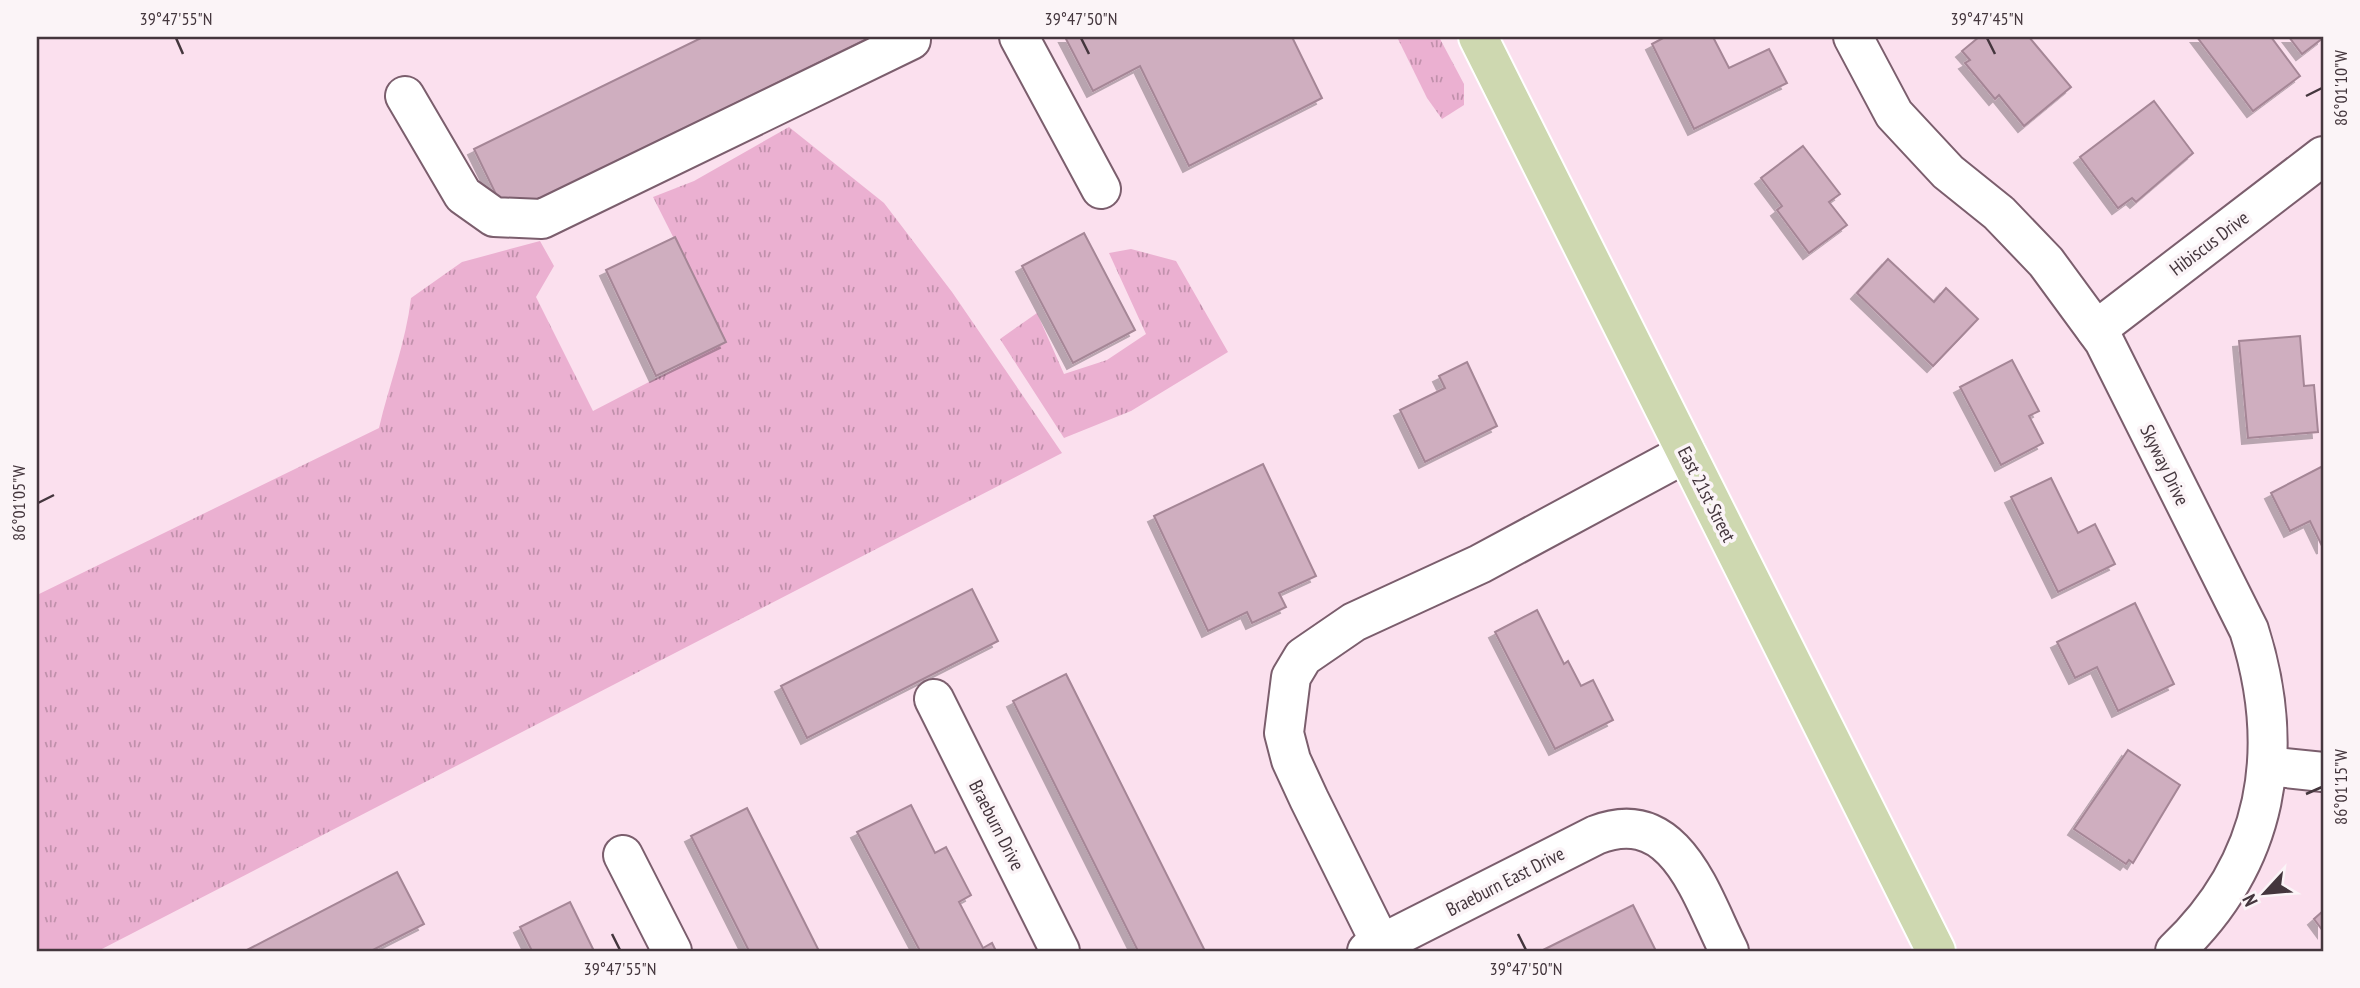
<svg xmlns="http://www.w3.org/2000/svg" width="2360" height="988" font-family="'PT Sans Narrow',sans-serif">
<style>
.grass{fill:url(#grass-tufts)}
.building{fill:#cfaebf;stroke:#a58696;stroke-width:2;filter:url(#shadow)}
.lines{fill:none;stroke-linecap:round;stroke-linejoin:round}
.minor-casing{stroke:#7b5e6d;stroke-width:42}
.major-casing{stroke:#fff;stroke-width:42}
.minor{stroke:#fff;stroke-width:38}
.major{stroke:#ced8b0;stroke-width:38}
.ticks{fill:none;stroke:#44363d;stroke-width:2.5}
.labels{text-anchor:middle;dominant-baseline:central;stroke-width:7;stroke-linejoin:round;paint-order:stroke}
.street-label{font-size:19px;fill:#44363d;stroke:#fbf4f7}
.neatline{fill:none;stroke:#44363d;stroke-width:2.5}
.ticks-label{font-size:18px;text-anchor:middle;fill:#44363d}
</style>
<defs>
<pattern id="grass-tufts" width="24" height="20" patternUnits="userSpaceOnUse" patternTransform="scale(1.75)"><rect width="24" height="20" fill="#ebb0d1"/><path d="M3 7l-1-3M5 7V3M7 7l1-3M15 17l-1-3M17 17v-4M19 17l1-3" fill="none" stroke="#c090ab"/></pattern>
<filter id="shadow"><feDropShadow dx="-6" dy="6" stdDeviation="0" flood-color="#0004"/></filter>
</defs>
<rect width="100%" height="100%" fill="#fbe0ee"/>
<g class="grass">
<polygon points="1397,37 1439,37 1464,84 1464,105 1442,119 1427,98"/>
<path d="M 789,127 L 884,203 L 952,292 L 1062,453 L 98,951 L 37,951 L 37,595 L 379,428 C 389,385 406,342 411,298 L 462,262 L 540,241 L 554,266 L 536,297 L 593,411 L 726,342 L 653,197 L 694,181 Z"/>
<polygon points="1131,249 1176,261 1228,352 1131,411 1064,438 1000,339 1037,313 1064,374 1107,360 1146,334 1109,253"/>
</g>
<g class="building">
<polygon points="703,37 871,37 506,215 474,149"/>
<polygon points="1065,37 1292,37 1322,98 1189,166 1140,66 1093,91"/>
<polygon points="1665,37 1713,37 1729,68 1769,49 1787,83 1694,129 1652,44"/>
<polygon points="1979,37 2029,37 2071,87 2024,126 1999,95 1995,99 1965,63 1970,60 1962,51"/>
<polygon points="2197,37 2271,37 2300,76 2253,111"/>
<polygon points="2289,37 2323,37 2323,38 2302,54"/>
<polygon points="2154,101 2193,153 2136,202 2132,198 2118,208 2080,157"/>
<polygon points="1803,146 1840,194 1829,202 1847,225 1809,253 1777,210 1782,206 1761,178"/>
<polygon points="1084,233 1135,330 1073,363 1022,266"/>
<polygon points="675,237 726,342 656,376 606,270"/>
<polygon points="1888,259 1934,302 1946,288 1978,319 1933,366 1857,293"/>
<polygon points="2300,336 2304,386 2314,385 2318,432 2248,438 2239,341"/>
<polygon points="2012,360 2039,411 2029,416 2043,443 2001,465 1960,387"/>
<polygon points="1467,362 1497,426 1425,462 1400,410 1445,388 1439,376"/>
<polygon points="1263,464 1316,576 1279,593 1286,607 1252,623 1247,612 1208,631 1154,516"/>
<polygon points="2323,466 2323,548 2310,521 2290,531 2271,493"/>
<polygon points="2051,478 2078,533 2095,524 2115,564 2058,592 2011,497"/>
<polygon points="972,589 998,641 807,738 781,686"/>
<polygon points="2135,603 2174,684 2118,711 2097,667 2075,678 2057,642"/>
<polygon points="1537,610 1564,664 1568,661 1581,686 1593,680 1613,720 1555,749 1495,632"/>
<polygon points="1066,674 1205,951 1138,951 1013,701"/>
<polygon points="2128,750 2180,785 2133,863 2129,860 2126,864 2074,829"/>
<polygon points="911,805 935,853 946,847 971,895 959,902 983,948 992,943 996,951 920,951 857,832"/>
<polygon points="747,808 819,951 749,951 691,836"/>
<polygon points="397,872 424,924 371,951 245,951"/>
<polygon points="570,902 594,951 532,951 520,927"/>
<polygon points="1633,905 1656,951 1541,951"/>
<polygon points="2323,911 2323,931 2314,919"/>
</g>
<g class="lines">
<defs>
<g id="minor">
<polyline points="1019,37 1101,189"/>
<path d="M 1853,37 L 1894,114 L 1948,172 L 1999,213 L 2046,262 L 2104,341 L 2249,630 C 2287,750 2269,862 2175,951"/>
<polyline points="405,96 463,195 494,217 542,219 911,40"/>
<polyline points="2096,330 2323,156"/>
<polyline points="934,699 1060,951"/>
<polyline points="2267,766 2323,772"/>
<polyline points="623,855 672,951"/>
<polyline points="1381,944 1309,799 1291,760 1284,733 1291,677 1303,657 1354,622 1480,564 1686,453"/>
<path d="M 1367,951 L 1596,835 C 1676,804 1701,896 1729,951"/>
</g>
<polyline id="major" points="1478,37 1936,951"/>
</defs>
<use href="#minor" class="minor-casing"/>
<use href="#major" class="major-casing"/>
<use href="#minor" class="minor"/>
<use href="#major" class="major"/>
</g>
<path class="ticks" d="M 176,38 L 183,54M 1081,38 L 1089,54M 1987,38 L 1995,54M 2306,96 L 2322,88M 38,503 L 54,495M 2306,794 L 2322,787M 612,934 L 620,950M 1518,934 L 1526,950"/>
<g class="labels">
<g class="street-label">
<text transform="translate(2209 243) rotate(-37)">Hibiscus Drive</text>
<text transform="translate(2165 465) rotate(64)">Skyway Drive</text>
<text transform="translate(1707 494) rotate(63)">East 21st Street</text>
<text transform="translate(997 825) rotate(63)">Braeburn Drive</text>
<text transform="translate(1505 881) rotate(-27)">Braeburn East Drive</text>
</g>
</g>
<rect width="2360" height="988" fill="none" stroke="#fbf4f7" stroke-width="77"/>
<g transform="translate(2265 893) rotate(244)" stroke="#fbf4f7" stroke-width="5" paint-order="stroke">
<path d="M0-5L12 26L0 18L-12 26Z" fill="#44363d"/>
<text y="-10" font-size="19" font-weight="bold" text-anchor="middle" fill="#44363d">N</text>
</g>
<rect x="38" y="38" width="2284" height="912" class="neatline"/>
<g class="ticks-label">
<text x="176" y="25">39°47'55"N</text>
<text x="1081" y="25">39°47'50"N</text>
<text x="1987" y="25">39°47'45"N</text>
<text transform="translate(2341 88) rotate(-90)" y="6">86°01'10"W</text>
<text transform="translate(19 503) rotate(-90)" y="6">86°01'05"W</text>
<text transform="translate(2341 787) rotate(-90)" y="6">86°01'15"W</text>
<text x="620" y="975">39°47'55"N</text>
<text x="1526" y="975">39°47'50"N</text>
</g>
</svg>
